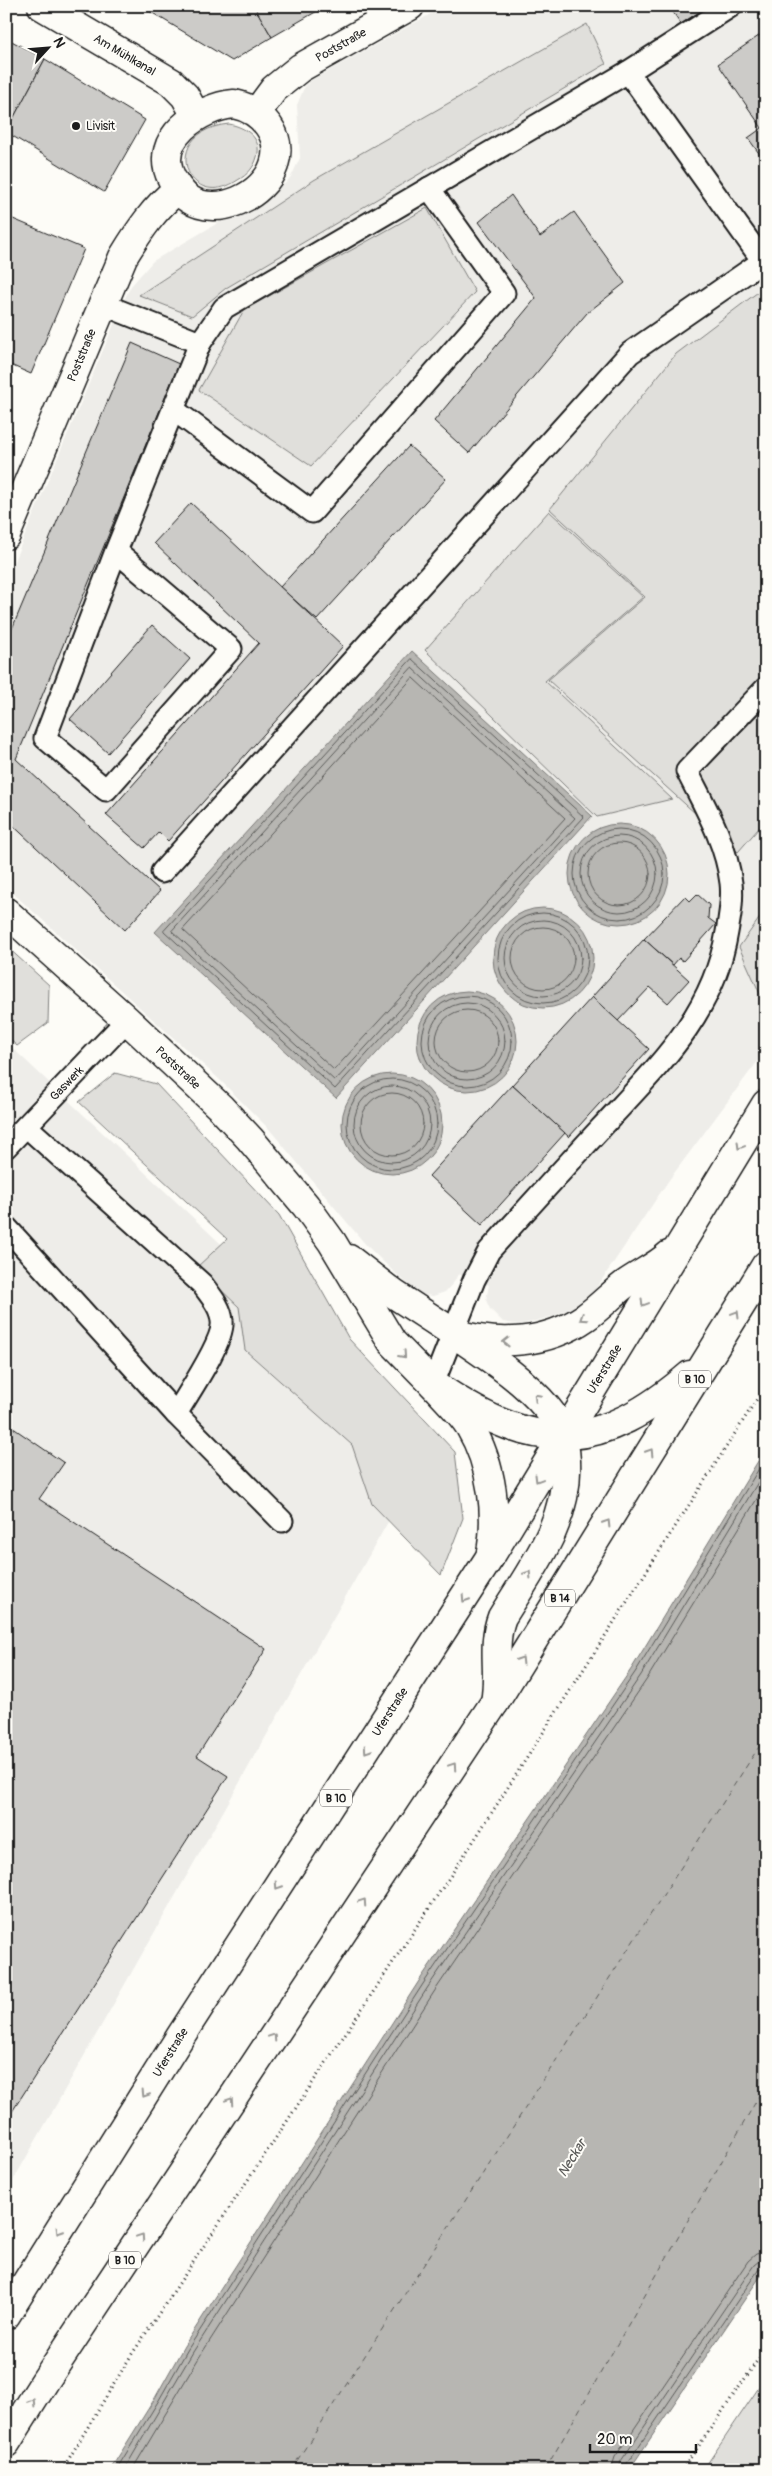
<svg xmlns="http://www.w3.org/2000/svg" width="772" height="2476" font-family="Pangolin,sans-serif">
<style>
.built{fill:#eeede9}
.green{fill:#e0dfdb;stroke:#7e7e7c}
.water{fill:#b7b6b2;stroke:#797876}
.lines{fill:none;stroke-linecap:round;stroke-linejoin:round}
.shore{stroke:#5a5a58;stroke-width:1}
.ferry{stroke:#5a5a58;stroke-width:1;stroke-dasharray:6 5;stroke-linecap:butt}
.building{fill:#cccbc8;stroke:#1c1c1c}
.service-casing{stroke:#1c1c1c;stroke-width:25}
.minor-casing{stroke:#1c1c1c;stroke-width:31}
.primary-casing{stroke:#1c1c1c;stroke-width:31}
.trunk-casing{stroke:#1c1c1c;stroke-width:31}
.path{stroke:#1c1c1c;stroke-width:3;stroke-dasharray:1 4;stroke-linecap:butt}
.service{stroke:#fdfcf7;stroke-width:21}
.minor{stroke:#fdfcf7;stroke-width:28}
.primary{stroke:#fdfcf7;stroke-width:28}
.trunk{stroke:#fdfcf7;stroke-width:28}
.oneway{stroke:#989794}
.poi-dot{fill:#1c1c1c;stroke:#fdfcf7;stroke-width:2}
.labels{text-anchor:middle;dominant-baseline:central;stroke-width:4;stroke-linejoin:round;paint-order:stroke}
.shield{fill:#fdfcf7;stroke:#605f5e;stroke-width:1}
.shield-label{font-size:11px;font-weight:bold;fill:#1c1c1c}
.street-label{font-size:12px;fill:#1c1c1c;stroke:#fdfcf7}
.poi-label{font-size:12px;fill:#1c1c1c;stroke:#fdfcf7;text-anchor:start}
.water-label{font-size:14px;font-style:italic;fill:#5a5a58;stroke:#fdfcf7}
</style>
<rect width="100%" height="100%" fill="#fdfcf7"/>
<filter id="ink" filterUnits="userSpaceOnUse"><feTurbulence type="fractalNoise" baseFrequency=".02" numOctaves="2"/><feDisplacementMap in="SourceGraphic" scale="10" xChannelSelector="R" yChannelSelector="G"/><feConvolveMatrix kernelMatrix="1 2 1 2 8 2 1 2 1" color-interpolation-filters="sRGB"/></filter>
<g filter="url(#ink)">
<g class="built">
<polygon points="445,6 766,6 766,1050 669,1180 595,1290 571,1308 554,1316 520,1325 503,1322 490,1309 486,1300 489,1285 458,1274 454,1282 445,1292 433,1296 425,1295 417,1292 393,1271 366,1245 270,1130 219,1079 6,887 6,580 125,298 131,286 153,261 286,183 292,175 300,158 297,105 304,88 310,81"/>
<polygon points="6,1042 433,1443 6,2193"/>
</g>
<g class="green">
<polygon points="587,24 606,64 226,288 192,316 139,295 314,180"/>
<path d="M 229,124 C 245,127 263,138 257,157 C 254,168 247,175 238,180 C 186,215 157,131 229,124 Z"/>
<polygon points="427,208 475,292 311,466 199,390 244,310"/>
<polygon points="766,286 766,820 738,852 548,680 645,597 550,509 676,354"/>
<polygon points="549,511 643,597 545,681 672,799 597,817 425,650"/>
<polygon points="766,909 766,991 761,996 739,947"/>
<polygon points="6,946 49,985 48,1023 17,1046 6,1036"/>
<polygon points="115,1073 156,1084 279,1215 349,1339 455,1452 463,1518 441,1575 372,1504 352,1445 245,1350 239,1307 197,1267 227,1239 79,1102"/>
<polygon points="766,2377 766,2470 703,2470"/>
</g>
<g class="water">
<polygon points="412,651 592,816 336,1098 155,932"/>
<circle cx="619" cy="874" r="50"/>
<circle cx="543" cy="958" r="50"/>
<circle cx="467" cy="1041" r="50"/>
<circle cx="392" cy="1124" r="50"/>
<polygon points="766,1448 766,2268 629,2470 110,2470 155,2398 184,2346 419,1981 632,1668"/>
</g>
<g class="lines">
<g class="shore">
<polygon points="412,659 584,817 335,1089 164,931"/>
<polygon points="412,668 575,818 335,1081 172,931"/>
<polygon points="413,678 565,818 334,1070 183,930"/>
<circle cx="619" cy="874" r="45"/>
<circle cx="619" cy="874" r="38"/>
<circle cx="619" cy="874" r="31"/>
<circle cx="543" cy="958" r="45"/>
<circle cx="543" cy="958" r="38"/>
<circle cx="543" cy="958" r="31"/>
<circle cx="467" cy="1041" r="45"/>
<circle cx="467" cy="1041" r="38"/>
<circle cx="467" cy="1041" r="31"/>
<circle cx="392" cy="1124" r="45"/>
<circle cx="392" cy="1124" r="38"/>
<circle cx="392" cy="1124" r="31"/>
<polyline points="116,2470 159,2400 188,2349 423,1984 636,1671 766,1457"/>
<polyline points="124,2470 193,2352 428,1987 641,1675 766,1469"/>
<polyline points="132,2470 200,2356 434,1992 647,1679 766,1484"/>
<polyline points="611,2470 615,2457 748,2261 756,2254 766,2252"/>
<polyline points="619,2470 621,2461 754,2265 759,2261 766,2260"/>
<polyline points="625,2470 626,2465 759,2269 766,2266"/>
</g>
<g class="ferry">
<polyline points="291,2470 766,1736"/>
<polyline points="545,2470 766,2084"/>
</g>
</g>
<g class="building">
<polygon points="141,6 254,6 272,37 232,61"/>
<polygon points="254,6 326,6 272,37"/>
<polygon points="669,6 708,6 681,24"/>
<polygon points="766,31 766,163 748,138 762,128 718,64"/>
<polygon points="6,38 45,59 6,132"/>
<polygon points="45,59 145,120 104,192 6,132"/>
<polygon points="511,195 540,237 574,212 625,283 587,313 469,453 434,421 536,298 479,222"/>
<polygon points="6,216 84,249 31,374 6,363"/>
<polygon points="132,343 179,364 16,759 160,891 125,930 6,819 6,643"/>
<polygon points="409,446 446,479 317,620 280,587"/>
<polygon points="191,503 343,646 168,841 159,832 144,848 106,815 259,643 154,543"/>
<polygon points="152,625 190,659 108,753 70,719"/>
<polygon points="697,894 709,905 708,918 716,924 683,961 679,958 673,965 644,939 685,896 690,901"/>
<polygon points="644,939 689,980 668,1003 650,987 618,1021 592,997"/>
<polygon points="592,997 649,1049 569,1137 512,1085"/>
<polygon points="512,1085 565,1133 482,1225 429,1176"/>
<polygon points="6,1423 64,1463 39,1499 266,1649 197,1756 228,1776 6,2121"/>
</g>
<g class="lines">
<defs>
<g id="service">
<polyline points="628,72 763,261 766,259"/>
<polyline points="102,304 200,343"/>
<polyline points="174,410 312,512 504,293 429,188"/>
<polyline points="116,551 231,649 106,790 45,738 116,551 200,343 224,308 628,72 731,6"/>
<polyline points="162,872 630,353 763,261"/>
<path d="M 26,1126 L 202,1284 C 210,1295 221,1307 222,1321 C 225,1340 187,1395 176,1414 L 282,1521"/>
<path id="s1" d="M 6,1147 L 127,1020"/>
<polyline points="6,1227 176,1414"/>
<path d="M 433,1384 L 474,1280 L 489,1251 C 526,1210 563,1169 601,1128 C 656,1068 713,1016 727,932 C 730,916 733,899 731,883 C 726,842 705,807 687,771 L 766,688"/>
</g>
<g id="minor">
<path id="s2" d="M 42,6 L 171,82 L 185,96 L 196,116"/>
<path d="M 234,104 C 262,110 284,135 274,165 C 264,196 217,218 189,199 C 181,194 177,186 172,179 C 151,139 200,107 234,104 Z"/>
<path id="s3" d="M 257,112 L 274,89 L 300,68 L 410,6"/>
<path id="s4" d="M 6,535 L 123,257 C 139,231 154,208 178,189"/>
<path id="s5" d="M 6,912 L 127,1020 L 221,1108 L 250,1139 L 306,1206 L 332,1242 L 392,1342 L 433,1384"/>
<polyline points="349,1259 394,1294 452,1332"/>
</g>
<g id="primary">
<path d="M 454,1333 C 499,1347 547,1344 586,1317 C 600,1307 611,1295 624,1285 C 639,1274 656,1267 669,1255"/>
<path d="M 441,1389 C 538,1455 601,1451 690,1375"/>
<path id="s6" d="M 490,1557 L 766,1104"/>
<polyline points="495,1702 766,1265"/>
</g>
<g id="trunk">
<path id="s7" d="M 6,2315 L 180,2037 L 490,1557 C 499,1516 492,1464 470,1427 C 460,1411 445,1398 433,1384"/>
<path d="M 6,2443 L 45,2381 L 495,1702 C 501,1673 491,1645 502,1617 C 532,1568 569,1522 566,1461 C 565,1442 560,1423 547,1408 C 521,1377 485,1355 452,1332"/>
</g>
</defs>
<use href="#service" class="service-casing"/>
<use href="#minor" class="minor-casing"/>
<use href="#primary" class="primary-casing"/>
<use href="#trunk" class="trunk-casing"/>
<g class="path">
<polyline points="62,2470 132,2354 471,1845 766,1385"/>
<polyline points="682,2470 766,2348"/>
</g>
<use href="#service" class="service"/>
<use href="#minor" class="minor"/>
<use href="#primary" class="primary"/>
<use href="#trunk" class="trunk"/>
</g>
<defs><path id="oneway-chevron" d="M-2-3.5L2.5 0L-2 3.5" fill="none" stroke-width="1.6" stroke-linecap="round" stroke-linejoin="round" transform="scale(1.25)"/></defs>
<g class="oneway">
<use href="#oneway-chevron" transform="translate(740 1146) rotate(121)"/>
<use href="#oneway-chevron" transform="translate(644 1303) rotate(121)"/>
<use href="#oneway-chevron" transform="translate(736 1314) rotate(-59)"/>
<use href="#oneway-chevron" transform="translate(583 1318) rotate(147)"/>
<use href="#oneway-chevron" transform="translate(506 1342) rotate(179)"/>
<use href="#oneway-chevron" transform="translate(403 1355) rotate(48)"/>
<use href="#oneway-chevron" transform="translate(537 1397) rotate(-135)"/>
<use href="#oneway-chevron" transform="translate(650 1452) rotate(-58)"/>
<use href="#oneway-chevron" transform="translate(538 1479) rotate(121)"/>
<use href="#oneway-chevron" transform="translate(607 1523) rotate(-58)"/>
<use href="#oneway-chevron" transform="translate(528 1574) rotate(-58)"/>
<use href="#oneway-chevron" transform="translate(465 1599) rotate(123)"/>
<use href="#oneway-chevron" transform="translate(521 1660) rotate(-58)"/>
<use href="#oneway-chevron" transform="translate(367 1750) rotate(123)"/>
<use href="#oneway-chevron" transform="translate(453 1766) rotate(-56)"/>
<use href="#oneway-chevron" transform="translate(278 1886) rotate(123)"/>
<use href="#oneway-chevron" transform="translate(363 1902) rotate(-56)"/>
<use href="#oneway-chevron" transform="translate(273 2037) rotate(-56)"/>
<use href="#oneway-chevron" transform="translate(145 2094) rotate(122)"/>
<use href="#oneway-chevron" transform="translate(230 2101) rotate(-56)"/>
<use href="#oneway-chevron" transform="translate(59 2231) rotate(122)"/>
<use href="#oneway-chevron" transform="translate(141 2237) rotate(-56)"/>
<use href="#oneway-chevron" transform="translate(32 2402) rotate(-58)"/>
</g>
</g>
<circle class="poi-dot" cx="76" cy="126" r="5"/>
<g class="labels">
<g class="shield">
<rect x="679" y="1370.5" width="32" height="17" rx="4"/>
<rect x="545" y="1589.5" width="30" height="17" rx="4"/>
<rect x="320" y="1789.5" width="32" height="17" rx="4"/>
<rect x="109" y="2251.5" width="32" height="17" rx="4"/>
</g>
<g class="shield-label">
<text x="695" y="1379">B 10</text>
<text x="560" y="1598">B 14</text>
<text x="336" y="1798">B 10</text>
<text x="125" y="2260">B 10</text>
</g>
<g class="street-label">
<text stroke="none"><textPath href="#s3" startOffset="109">Poststraße</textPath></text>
<text stroke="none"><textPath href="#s2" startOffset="96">Am Mühlkanal</textPath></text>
<text stroke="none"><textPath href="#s4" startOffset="195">Poststraße</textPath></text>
<text stroke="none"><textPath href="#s5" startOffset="232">Poststraße</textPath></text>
<text stroke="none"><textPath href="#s1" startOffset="88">Gaswerk</textPath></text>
<text stroke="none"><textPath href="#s6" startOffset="220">Uferstraße</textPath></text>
<text stroke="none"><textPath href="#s7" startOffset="715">Uferstraße</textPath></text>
<text stroke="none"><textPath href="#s7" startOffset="310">Uferstraße</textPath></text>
</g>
<g class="poi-label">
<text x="86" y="126">Livisit</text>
</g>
<g class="water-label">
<text transform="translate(572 2158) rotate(-58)">Neckar</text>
</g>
</g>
<rect width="772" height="2476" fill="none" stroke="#fdfcf7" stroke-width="25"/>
<rect x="12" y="12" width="747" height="2451" fill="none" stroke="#1c1c1c" stroke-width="2" filter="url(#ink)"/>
<g transform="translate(48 48) rotate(64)" stroke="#fdfcf7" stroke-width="4" paint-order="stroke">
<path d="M0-4L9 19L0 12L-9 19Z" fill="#1c1c1c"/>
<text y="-8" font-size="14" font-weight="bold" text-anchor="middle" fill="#1c1c1c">N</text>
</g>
<path d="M590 2444v8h106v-8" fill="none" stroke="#1c1c1c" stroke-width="2.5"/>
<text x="597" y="2444" font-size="15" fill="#1c1c1c" stroke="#fdfcf7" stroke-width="4" paint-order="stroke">20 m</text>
</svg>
